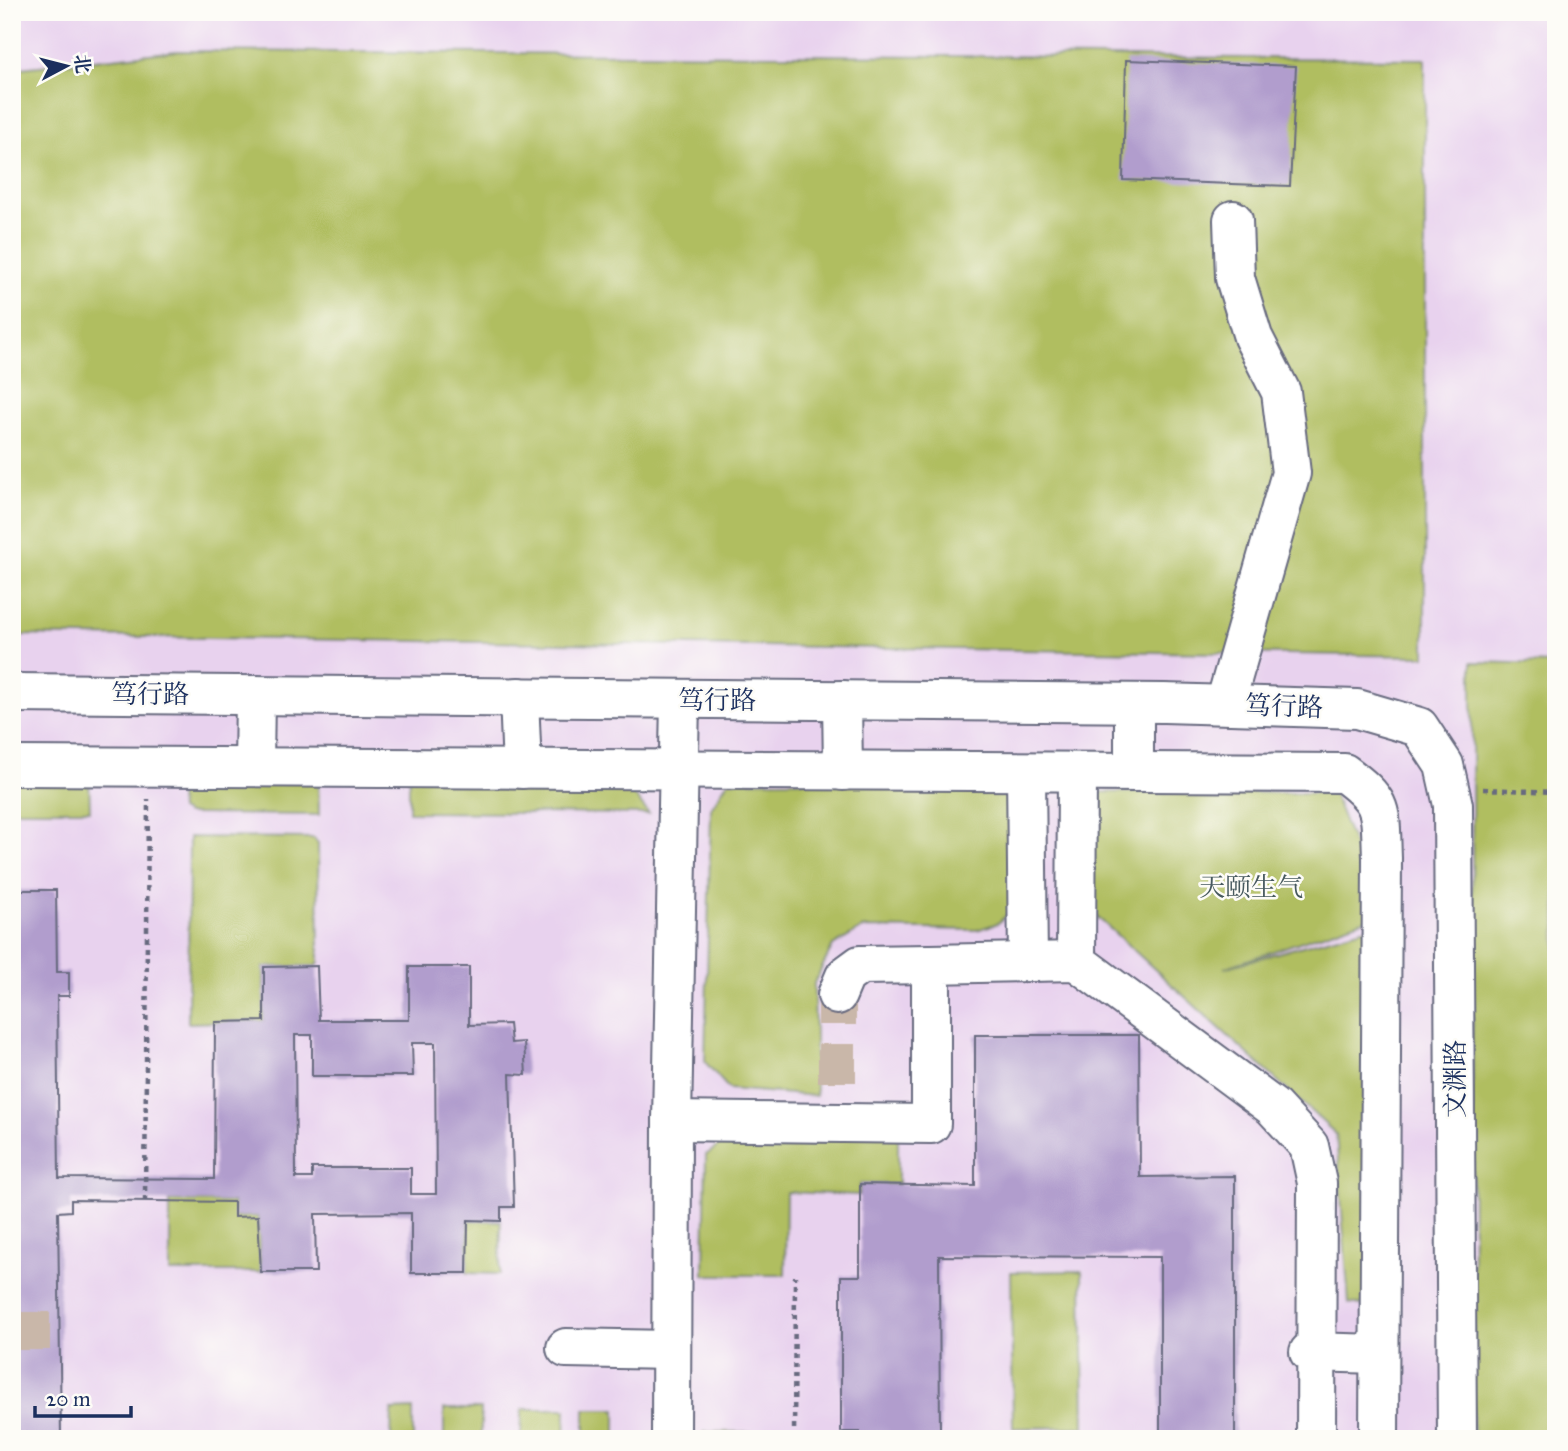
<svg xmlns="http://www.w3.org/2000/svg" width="1568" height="1451" font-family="'IM FELL Great Primer','Noto Serif SC',serif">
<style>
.built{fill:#e8d2ee}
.green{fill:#b0be61;stroke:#667660;stroke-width:2}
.building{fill:#b19dcd;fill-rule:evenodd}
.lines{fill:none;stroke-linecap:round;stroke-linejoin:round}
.minor-tunnel{stroke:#c9b7a9;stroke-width:38;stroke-dasharray:38 19;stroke-linecap:butt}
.minor-casing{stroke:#676a7f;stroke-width:42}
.path{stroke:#676a7f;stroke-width:4.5;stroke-dasharray:5 5;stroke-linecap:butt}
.minor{stroke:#fff;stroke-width:38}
.labels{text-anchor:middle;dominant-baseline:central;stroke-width:5;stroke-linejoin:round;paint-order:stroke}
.street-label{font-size:26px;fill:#1b2f5e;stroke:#fdfcf7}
.park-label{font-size:26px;fill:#485a5f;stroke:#fdfcf7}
</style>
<rect width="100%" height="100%" fill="#fdfcf7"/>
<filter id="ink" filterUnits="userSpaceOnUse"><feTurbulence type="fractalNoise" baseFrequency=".0143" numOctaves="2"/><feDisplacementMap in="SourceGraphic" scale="14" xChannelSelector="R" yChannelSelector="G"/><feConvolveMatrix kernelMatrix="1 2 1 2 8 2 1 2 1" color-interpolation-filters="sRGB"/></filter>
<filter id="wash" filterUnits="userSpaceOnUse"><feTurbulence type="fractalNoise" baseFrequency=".00686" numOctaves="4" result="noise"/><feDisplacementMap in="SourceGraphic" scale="28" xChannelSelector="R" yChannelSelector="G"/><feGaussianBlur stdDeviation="1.57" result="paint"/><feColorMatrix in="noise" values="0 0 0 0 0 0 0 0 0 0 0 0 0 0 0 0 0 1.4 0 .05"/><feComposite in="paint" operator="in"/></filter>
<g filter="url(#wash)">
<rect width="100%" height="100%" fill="#f4d9bc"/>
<polygon class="built" points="32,12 1556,12 1556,1439 12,1439 12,15"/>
<g class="green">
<polygon points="177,51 1425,59 1425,656 12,635 12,69"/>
<polygon points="1472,662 1556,664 1556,1439 1473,1439"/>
<polygon points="318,775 319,815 187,814 180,810 178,780"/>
<polygon points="89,776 90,810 12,810 12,777"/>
<polygon points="409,777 627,786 649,814 409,812"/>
<polygon points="998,780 1015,793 1017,906 998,923 977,930 863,928 833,946 814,983 816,1096 729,1089 705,1062 711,808 728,781"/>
<polygon points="1089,792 1333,793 1381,914 1224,968 1391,921 1377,1307 1349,1303 1336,1134 1095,915"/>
<polygon points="189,837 314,838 318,844 319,961 317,966 264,967 264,1021 188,1023"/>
<polygon points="739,1131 898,1131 898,1184 860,1184 859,1195 786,1192 785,1275 704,1275 706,1155"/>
<polygon points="170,1201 234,1202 235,1217 258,1216 261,1272 170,1272"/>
<polygon points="468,1220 501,1221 500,1274 467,1273"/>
<polygon points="1082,1271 1084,1427 1013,1428 1011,1272"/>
<polygon points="413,1409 413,1439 391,1439 392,1410"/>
<rect x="444" y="1409" width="37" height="30"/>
<polygon points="522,1409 566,1409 565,1439 521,1439"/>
<rect x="585" y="1409" width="31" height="30"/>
<rect x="704" y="1432" width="81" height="7"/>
<rect x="808" y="1432" width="52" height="7"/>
</g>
<g id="blocks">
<g class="building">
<polygon points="1126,60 1296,66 1290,186 1123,180"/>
<path d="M 12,890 L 56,890 L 57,972 L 69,972 L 69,996 L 57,996 L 59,1178 L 214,1179 L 215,1022 L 264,1021 L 264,967 L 317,966 L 319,1020 L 409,1020 L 409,967 L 469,967 L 469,1025 L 509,1024 L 511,1043 L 524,1042 L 526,1075 L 510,1074 L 514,1207 L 501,1207 L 501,1221 L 468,1220 L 467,1273 L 411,1273 L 411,1213 L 315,1214 L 316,1272 L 261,1272 L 258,1216 L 234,1217 L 234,1202 L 71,1200 L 71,1211 L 58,1212 L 61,1439 L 12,1439 ZM 295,1035 L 312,1035 L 312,1076 L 413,1076 L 412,1043 L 435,1043 L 436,1194 L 411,1194 L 411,1168 L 312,1168 L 312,1178 L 296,1178 Z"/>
<polygon points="975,1035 1139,1035 1140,1177 1235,1176 1235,1439 1160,1439 1160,1257 939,1256 940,1439 860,1439 860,1432 841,1432 841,1276 860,1276 860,1184 975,1186"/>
</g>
</g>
</g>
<g filter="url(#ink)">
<use href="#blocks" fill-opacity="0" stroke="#676a7f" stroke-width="2"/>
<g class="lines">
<g class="minor-tunnel">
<polyline points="837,1082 837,995"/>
<polyline points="12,1331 60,1331"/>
</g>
<defs>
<g id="minor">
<polyline points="12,693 1164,703 1357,709 1419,727 1444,765 1453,805 1457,1439"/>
<polyline points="519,697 522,769"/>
<polyline points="842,700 843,771"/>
<polyline points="1134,703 1134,772"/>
<polyline points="1225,704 1291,473 1281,392 1253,337 1235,278 1233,220"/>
<path d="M 12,766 L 1344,773 C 1385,803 1380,810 1382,858 L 1379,1439"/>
<polyline points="254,767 255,695"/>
<polyline points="1026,772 1028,962"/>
<polyline points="1076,961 1077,772"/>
<polyline points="837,995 845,976 860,965 931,964"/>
<polyline points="672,1121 931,1124 931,964 1076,961 1273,1107 1309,1146 1317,1183 1316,1439"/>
<polyline points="566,1348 671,1350"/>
<polyline points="1309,1352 1379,1354"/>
<polyline points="671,1439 672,1121 680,700"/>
</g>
</defs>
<use href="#minor" class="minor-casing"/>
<g class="path">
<polyline points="1483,789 1556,792"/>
<polyline points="145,1201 148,799"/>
<polyline points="794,1439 795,1276"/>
</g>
<use href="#minor" class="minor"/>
</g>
</g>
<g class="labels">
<g class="street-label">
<text x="150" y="694">笃行路</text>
<text x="717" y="700">笃行路</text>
<text transform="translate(1284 706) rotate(2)">笃行路</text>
<text transform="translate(1455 1079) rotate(-90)">文渊路</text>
</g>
<g class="park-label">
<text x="1251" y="887">天颐生气</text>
</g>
</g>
<rect width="1568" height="1451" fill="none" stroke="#fdfcf7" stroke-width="42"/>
<g transform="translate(66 66) rotate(83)" stroke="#fdfcf7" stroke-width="5" paint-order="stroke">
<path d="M0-5L12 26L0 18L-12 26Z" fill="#1b2f5e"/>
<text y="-10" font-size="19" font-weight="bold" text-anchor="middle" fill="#1b2f5e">北</text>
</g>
<path d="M35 1406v10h96v-10" fill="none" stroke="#1b2f5e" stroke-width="3.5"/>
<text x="46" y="1406" font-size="21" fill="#1b2f5e" stroke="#fdfcf7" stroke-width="5" paint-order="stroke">20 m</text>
</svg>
